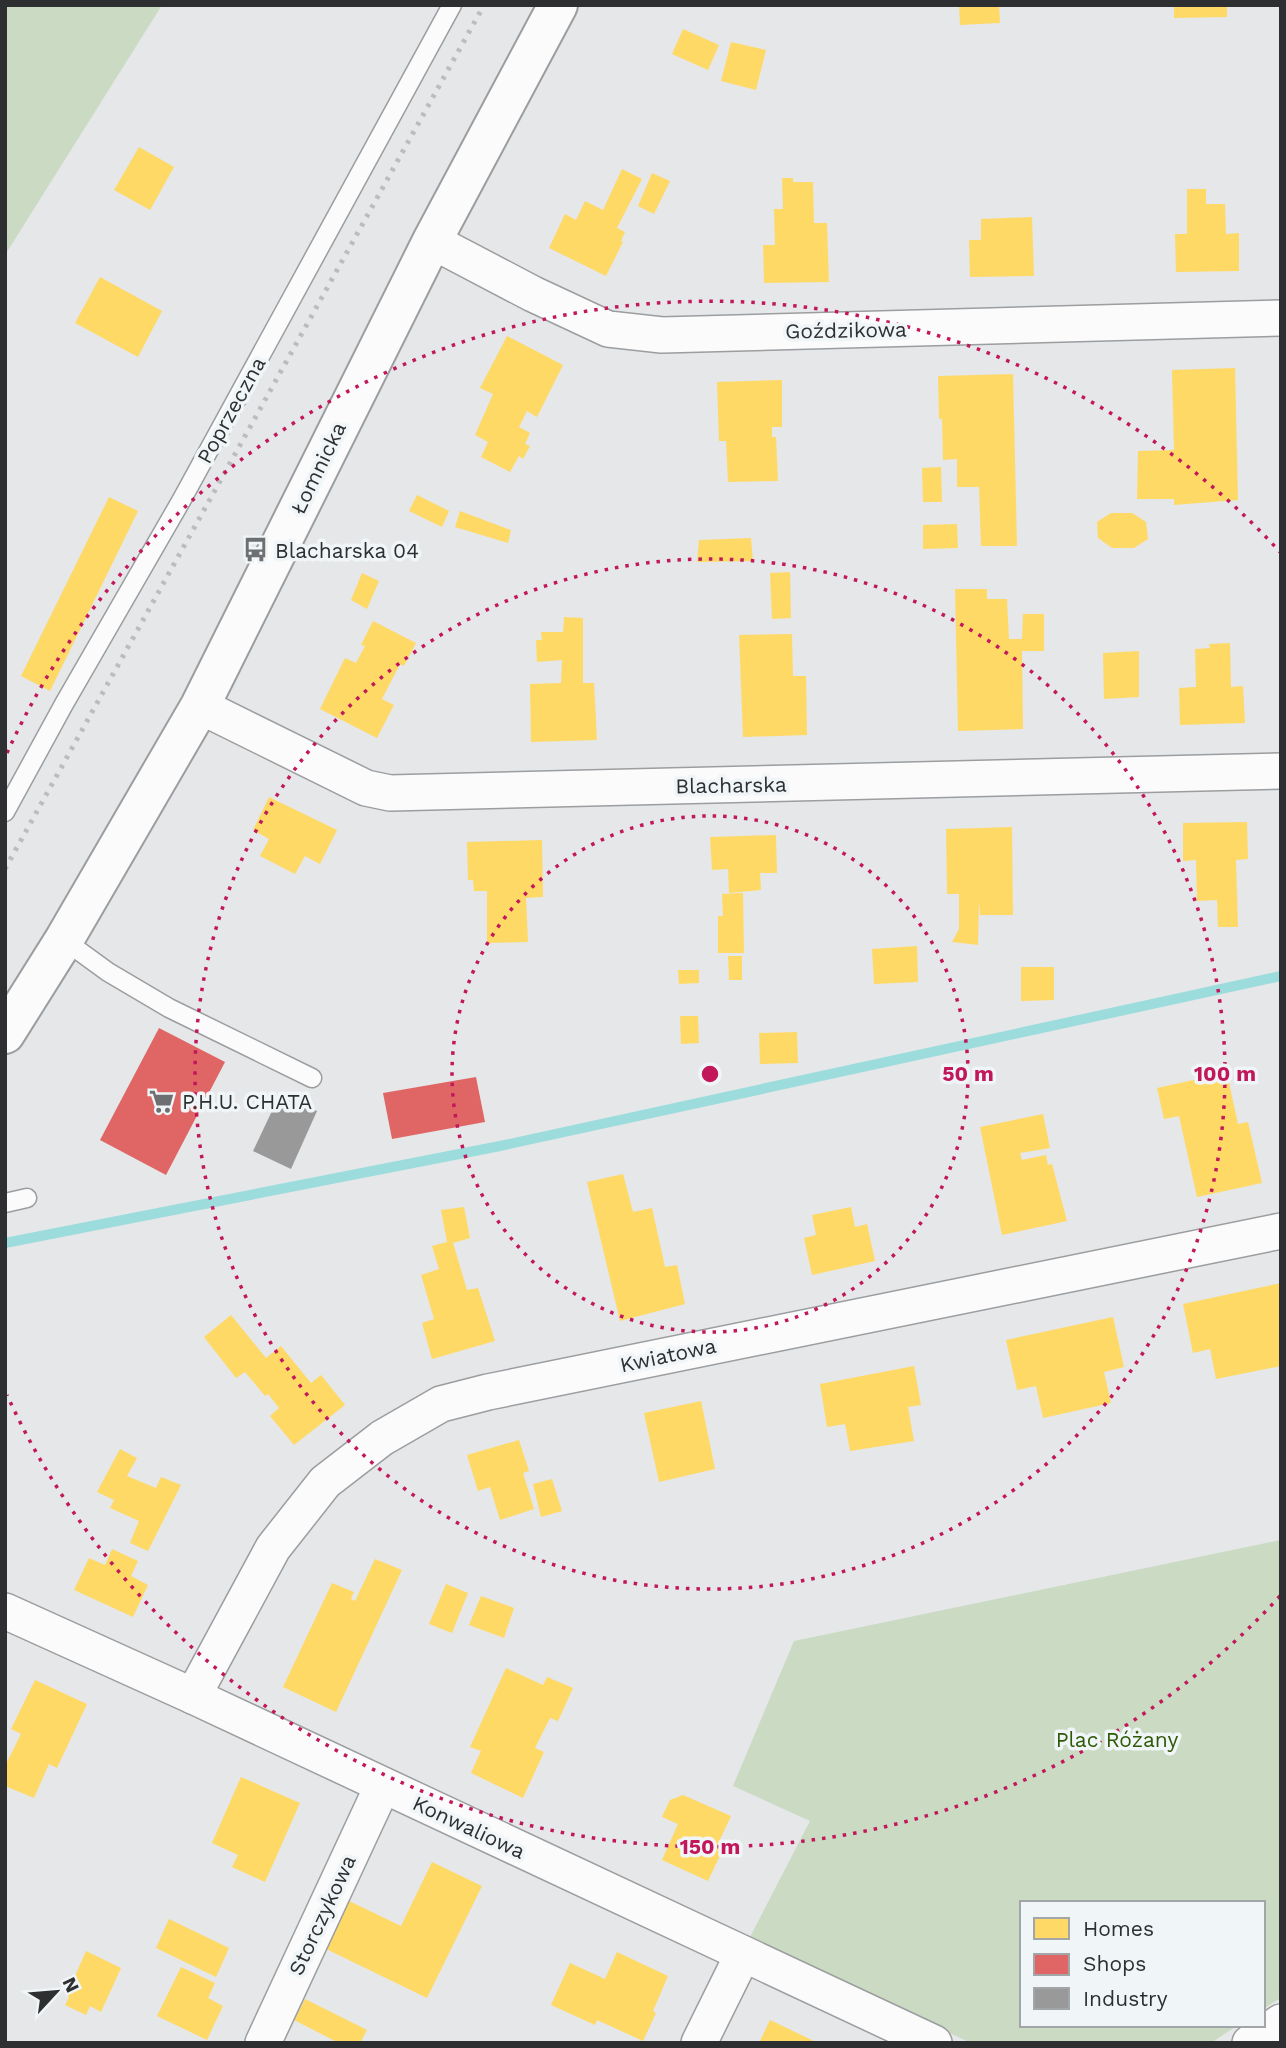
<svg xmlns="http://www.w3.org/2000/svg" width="1286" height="2048" font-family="'Work Sans',sans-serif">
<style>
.green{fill:#cbdac3}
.homes{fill:#ffd966}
.shops{fill:#e06666}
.industry{fill:#999}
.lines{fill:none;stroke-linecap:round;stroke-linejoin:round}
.stream{stroke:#9cdcdc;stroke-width:10}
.lane-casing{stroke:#9b9d9f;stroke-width:21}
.street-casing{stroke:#9b9d9f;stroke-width:38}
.secondary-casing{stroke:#9b9d9f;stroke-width:42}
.lane{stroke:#fbfbfc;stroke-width:18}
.street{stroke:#fbfbfc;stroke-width:35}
.secondary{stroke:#fbfbfc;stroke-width:38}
.rail{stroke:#bbbcbc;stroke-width:5;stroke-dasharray:3.5 7;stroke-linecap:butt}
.ring{fill:none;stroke:#c2185b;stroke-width:3.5;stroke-dasharray:3.5 7}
.labels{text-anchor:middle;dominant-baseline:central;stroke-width:7;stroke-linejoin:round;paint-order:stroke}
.street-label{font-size:21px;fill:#2d2f30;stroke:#f0f5f8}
.poi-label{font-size:21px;fill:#2d2f30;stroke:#f0f5f8;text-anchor:start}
.park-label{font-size:21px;fill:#2f5904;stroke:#f0f5f8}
.centre{fill:#c2185b;stroke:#f0f5f8;stroke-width:3.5}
.ring-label{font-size:21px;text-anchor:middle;font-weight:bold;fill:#c2185b;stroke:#f0f5f8;stroke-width:7;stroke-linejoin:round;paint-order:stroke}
</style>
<rect width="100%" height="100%" fill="#e5e7e9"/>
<g class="green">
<polygon points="5,5 162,5 5,255"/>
<polygon points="1281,1540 1281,1998 1263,2009 1263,1903 1022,1903 1022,2025 1238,2025 1211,2043 971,2043 749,1939 810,1821 733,1786 794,1641"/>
</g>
<g class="homes">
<polygon points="959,5 999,5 1000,23 960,25"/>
<polygon points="1174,5 1227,5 1227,17 1174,18"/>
<polygon points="683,29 719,45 708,70 672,54"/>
<polygon points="731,42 766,50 756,90 721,81"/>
<polygon points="139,147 174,167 150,210 114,190"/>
<polygon points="622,169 642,179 617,228 625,232 621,241 623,242 606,276 549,248 565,214 576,220 585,201 603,210"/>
<polygon points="652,173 670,181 654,214 638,206"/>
<polygon points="782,178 793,178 793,182 813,182 814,223 827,223 829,282 764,283 763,245 775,245 774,209 783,209"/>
<polygon points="1187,189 1206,189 1206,204 1225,204 1226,234 1239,233 1239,271 1176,272 1175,234 1187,234"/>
<polygon points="1032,217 1034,276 970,277 969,240 981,240 981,219"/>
<polygon points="100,277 162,311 138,357 75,323"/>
<polygon points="507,336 563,365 537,417 527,411 519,427 530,433 525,444 530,446 523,459 519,456 510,472 481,457 488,442 475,435 493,394 480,388"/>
<polygon points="1235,368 1238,500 1174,505 1174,499 1137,499 1138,451 1174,450 1172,370"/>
<polygon points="1013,374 1017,546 981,546 979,487 957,487 957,459 943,460 942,419 939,419 938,376"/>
<polygon points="782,380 782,427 772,427 772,437 776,437 778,481 728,482 726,441 719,441 717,382"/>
<polygon points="941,467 942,502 923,502 922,468"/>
<polygon points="417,495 449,511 442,527 409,511"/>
<polygon points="109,497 138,511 50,691 21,676"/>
<polygon points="460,511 511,530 508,543 455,527"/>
<polygon points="1111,513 1132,513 1146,522 1148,539 1134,548 1112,548 1098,538 1097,522"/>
<polygon points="957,524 958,548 923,549 923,525"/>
<polygon points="751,538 753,561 697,562 699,540"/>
<polygon points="790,572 791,618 772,619 770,573"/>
<polygon points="362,573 379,581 367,609 351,600"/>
<polygon points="955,589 987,589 987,599 1007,599 1009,639 1022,639 1023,614 1044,614 1044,651 1022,651 1023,729 958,731"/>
<polygon points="564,617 583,618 583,683 594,683 597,740 531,742 530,684 561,683 562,660 537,662 536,640 542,640 541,632 563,632"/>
<polygon points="373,621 416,643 404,666 400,664 382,699 394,705 377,738 320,709 345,658 356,663 365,646 361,645"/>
<polygon points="792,634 793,676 806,676 807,735 743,737 739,635"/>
<polygon points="1230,643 1231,687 1243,686 1245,723 1180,725 1179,688 1196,687 1195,649 1210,648 1209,644"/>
<polygon points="1139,651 1139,697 1104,699 1103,653"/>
<polygon points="269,797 337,830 320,864 305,856 295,874 260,856 269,839 253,830"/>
<polygon points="1247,822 1248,859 1236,860 1238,927 1218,927 1217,900 1197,901 1196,860 1183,861 1183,823"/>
<polygon points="1012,827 1013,915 980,915 979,901 978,945 952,942 959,929 959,894 947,894 946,829"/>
<polygon points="776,835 777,873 760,873 761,890 729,893 728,869 712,870 710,837"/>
<polygon points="542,840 543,897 526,898 528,942 487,943 487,891 474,891 473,880 468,880 467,842"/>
<polygon points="743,893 744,953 718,953 718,916 723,916 722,894"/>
<polygon points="917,946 918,982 874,984 872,949"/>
<polygon points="728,956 742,956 742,980 729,980"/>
<polygon points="1021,967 1054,967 1054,1000 1021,1001"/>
<polygon points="678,970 699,970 699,983 679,984"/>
<polygon points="680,1016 698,1016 699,1043 681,1044"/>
<polygon points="797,1032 798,1063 760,1064 759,1033"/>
<polygon points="1228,1078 1238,1124 1248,1122 1262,1183 1197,1197 1179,1116 1164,1119 1157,1088 1198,1079 1200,1085"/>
<polygon points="1043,1114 1050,1148 1020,1153 1022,1160 1046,1155 1048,1165 1052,1164 1067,1221 1002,1235 980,1127"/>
<polygon points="623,1174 633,1212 652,1208 665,1267 677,1265 685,1304 620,1321 587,1182"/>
<polygon points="464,1207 470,1238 453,1243 467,1290 478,1288 495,1341 432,1359 422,1323 434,1319 421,1275 439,1269 432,1246 447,1242 441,1210"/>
<polygon points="851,1207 855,1227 867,1224 875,1261 812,1275 804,1238 816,1235 812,1215"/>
<polygon points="1281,1283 1281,1366 1216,1379 1210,1349 1193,1353 1183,1304"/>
<polygon points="231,1315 266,1358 281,1346 311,1383 321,1375 345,1405 294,1445 270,1416 279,1408 268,1394 265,1396 245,1372 236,1378 204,1337"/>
<polygon points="1113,1317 1124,1367 1104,1372 1111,1403 1043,1418 1036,1386 1017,1390 1006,1340"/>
<polygon points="914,1366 921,1405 908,1407 914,1441 850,1451 845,1424 827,1427 820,1384"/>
<polygon points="701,1401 715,1469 659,1482 644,1413"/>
<polygon points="519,1440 529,1471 523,1473 534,1509 500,1520 490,1487 478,1491 467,1455"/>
<polygon points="120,1449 137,1458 127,1476 156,1488 161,1477 181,1485 148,1551 130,1543 139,1521 110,1508 114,1500 97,1492"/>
<polygon points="552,1479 562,1511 541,1517 533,1484"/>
<polygon points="112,1549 138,1561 131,1576 148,1585 133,1617 74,1590 89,1558 105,1565"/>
<polygon points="375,1559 402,1570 336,1712 283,1687 332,1583 354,1592 351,1599 355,1601"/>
<polygon points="446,1584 468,1593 452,1633 429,1624"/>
<polygon points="481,1596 514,1608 504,1638 469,1625"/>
<polygon points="506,1668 543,1685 547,1677 573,1688 558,1721 550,1718 535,1748 544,1752 523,1798 471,1773 481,1751 470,1747"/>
<polygon points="35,1680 87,1704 57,1768 49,1764 34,1798 5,1786 5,1766 21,1734 11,1729"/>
<polygon points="241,1777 300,1803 265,1882 232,1867 238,1855 212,1843"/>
<polygon points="683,1795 731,1816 717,1846 723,1849 708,1881 662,1860 678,1824 662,1817 670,1800"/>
<polygon points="432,1862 482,1886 427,1998 324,1948 347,1900 401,1926"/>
<polygon points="169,1919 229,1948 216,1977 156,1948"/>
<polygon points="86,1951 121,1968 101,2012 90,2006 86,2015 65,2005 69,1997 67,1994"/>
<polygon points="617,1952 668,1976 653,2011 656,2013 643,2041 597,2020 595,2025 551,2005 570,1963 605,1979"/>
<polygon points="181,1967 215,1983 208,1998 223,2006 207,2040 157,2016"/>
<polygon points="305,1999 367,2030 360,2043 339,2043 294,2020"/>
<polygon points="770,2020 818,2043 759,2043"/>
</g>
<g class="shops">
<polygon points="159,1028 225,1062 166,1175 100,1140"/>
<polygon points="476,1077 485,1122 392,1139 383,1093"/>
</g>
<polygon class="industry" points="280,1094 317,1111 291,1169 253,1151"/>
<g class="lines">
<polyline class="stream" points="5,1243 500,1146 1281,976"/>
<defs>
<g id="lane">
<polyline points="5,812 64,704 181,501 452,5"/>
<polyline points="64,940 108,972 169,1008 312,1078"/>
<polyline points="5,1203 27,1198"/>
</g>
<g id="street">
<polyline points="432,241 533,294 608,329 662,335 1281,318"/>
<polyline points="200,706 366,788 390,793 1281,771"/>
<polyline points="5,1611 193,1696 934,2043"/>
<polyline points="193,1696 273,1548 325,1482 382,1438 441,1404 488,1392 1281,1231"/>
<polyline points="263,2043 382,1787"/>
<polyline points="699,2043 743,1954"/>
<polyline points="1250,2043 1281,2022"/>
</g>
<polyline id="secondary" points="5,1034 64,940 200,706 432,241 558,5"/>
</defs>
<use href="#lane" class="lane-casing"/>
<use href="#street" class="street-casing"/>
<use href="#secondary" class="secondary-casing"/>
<use href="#lane" class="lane"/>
<use href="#street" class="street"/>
<use href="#secondary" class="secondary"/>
<polyline class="rail" points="5,869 484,5"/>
</g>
<g class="ring">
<circle cx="710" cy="1074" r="258"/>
<circle cx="710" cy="1074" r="515"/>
<path d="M1280 1596A773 773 0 0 1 7 1395M7 753A773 773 0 0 1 1280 552"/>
</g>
<defs>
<symbol id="bus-bare" viewBox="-9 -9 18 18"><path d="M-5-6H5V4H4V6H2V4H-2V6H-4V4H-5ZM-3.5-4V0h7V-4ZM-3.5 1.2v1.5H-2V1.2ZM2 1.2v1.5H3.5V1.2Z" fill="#6d6f71" stroke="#f0f5f8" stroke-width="2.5" paint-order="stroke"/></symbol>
<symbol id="supermarket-bare" viewBox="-9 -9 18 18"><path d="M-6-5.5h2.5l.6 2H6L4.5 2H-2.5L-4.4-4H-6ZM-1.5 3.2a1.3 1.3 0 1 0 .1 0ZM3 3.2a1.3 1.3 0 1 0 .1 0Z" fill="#6d6f71" stroke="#f0f5f8" stroke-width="2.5" paint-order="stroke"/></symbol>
</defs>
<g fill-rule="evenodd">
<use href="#bus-bare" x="238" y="532" width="35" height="35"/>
<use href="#supermarket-bare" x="144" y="1084" width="35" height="35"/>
</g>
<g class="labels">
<g class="street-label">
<text transform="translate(846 330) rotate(-1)">Goździkowa</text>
<text transform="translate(231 410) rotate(-61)">Poprzeczna</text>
<text transform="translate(318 468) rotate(-64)">Łomnicka</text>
<text transform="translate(731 785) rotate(-1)">Blacharska</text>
<text transform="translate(668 1355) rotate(-12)">Kwiatowa</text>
<text transform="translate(469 1827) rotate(25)">Konwaliowa</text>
<text transform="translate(322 1915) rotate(-65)">Storczykowa</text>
</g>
<g class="poi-label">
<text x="275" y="550">Blacharska 04</text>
<text x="182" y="1101">P.H.U. CHATA</text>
</g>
<g class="park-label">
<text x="1117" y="1739">Plac Różany</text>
</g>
</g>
<circle cx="710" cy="1074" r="10" class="centre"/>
<g class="ring-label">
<text x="968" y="1081">50 m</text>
<text x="1225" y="1081">100 m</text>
<text x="710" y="1854">150 m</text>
</g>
<rect width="1286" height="2048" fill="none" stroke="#2d2f30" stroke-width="14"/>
<rect x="1020" y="1901" width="245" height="126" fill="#f0f5f8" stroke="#a2a6a8" stroke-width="2"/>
<rect x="1034" y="1918" width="35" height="21" fill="#ffd966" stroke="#a2a6a8" stroke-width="2"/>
<text x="1083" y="1936" font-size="21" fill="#2d2f30">Homes</text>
<rect x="1034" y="1954" width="35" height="21" fill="#e06666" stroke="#a2a6a8" stroke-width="2"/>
<text x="1083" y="1971" font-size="21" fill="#2d2f30">Shops</text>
<rect x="1034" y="1988" width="35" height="21" fill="#999999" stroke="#a2a6a8" stroke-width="2"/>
<text x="1083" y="2006" font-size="21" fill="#2d2f30">Industry</text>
<g transform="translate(56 1992) rotate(64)" stroke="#f0f5f8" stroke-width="5" paint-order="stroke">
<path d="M0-5L12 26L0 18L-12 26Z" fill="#2d2f30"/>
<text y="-10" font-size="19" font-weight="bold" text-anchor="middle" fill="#2d2f30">N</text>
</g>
</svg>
